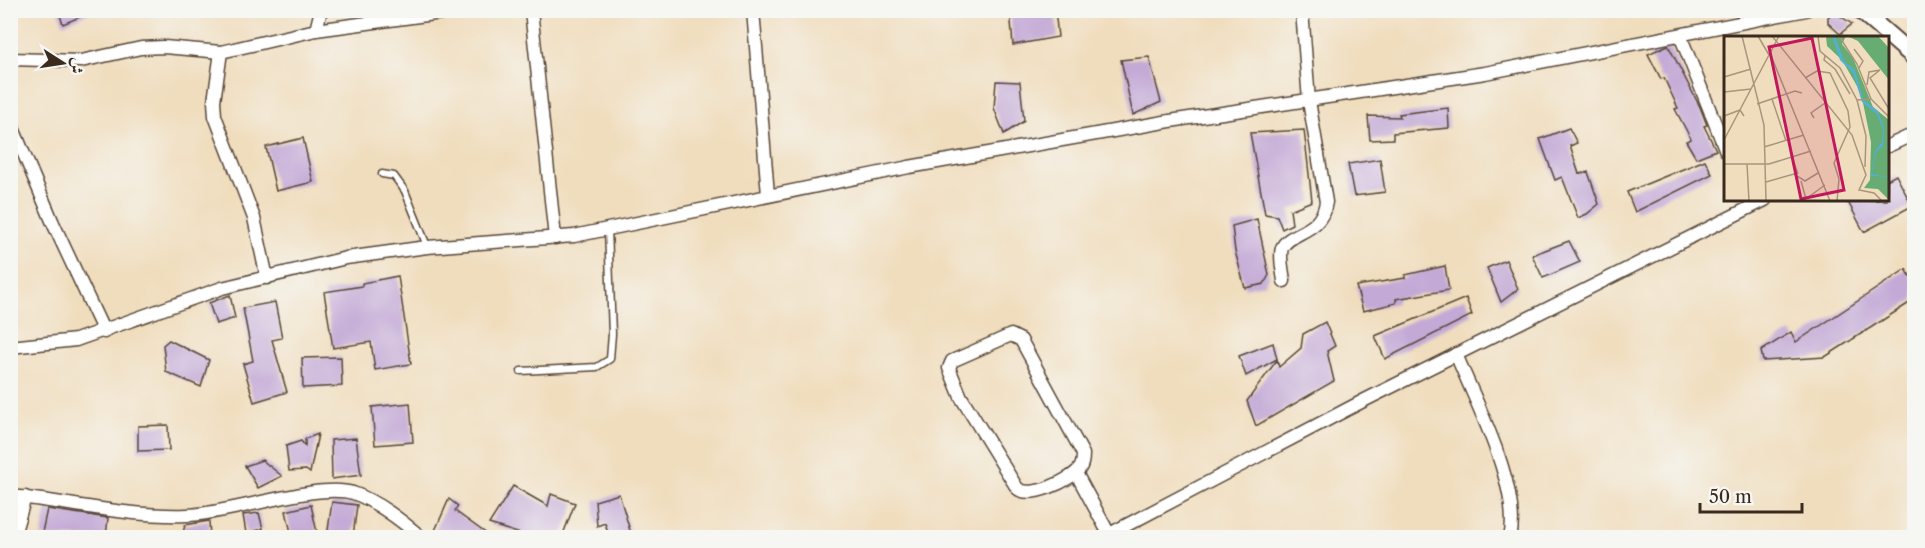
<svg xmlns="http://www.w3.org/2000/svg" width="1925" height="548" font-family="'Libre Caslon Text',Amiri,serif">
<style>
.building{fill:#c3a9d6}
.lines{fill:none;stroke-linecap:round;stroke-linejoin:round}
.service-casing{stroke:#564536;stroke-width:9}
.minor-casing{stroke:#564536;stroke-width:15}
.tertiary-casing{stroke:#564536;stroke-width:20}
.service{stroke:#fff;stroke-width:6}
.minor{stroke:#fff;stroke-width:12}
.tertiary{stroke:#fff;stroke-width:16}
.inset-road{fill:none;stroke:#a8957d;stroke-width:1.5}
.view{fill:#c2185b;fill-opacity:0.15;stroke:#c2185b;stroke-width:3}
.inset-edge{fill:none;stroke:#3b2a1e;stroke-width:3}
</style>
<rect width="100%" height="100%" fill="#f6f6f2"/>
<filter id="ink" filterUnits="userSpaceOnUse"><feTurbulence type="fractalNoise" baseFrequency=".0167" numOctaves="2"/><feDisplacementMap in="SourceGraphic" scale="12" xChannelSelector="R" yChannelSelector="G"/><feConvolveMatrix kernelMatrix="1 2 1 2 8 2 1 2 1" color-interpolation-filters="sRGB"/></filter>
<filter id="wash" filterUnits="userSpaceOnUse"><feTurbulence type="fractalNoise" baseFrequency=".008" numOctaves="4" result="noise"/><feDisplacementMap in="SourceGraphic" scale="24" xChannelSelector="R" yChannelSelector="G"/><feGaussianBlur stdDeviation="1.35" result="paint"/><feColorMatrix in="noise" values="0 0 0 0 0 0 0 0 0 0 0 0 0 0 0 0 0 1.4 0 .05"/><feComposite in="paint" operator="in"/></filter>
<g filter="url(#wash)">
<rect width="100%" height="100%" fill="#f0ddbd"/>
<g id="blocks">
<g class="building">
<polygon points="58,10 94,10 94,11 63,24"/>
<polygon points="1010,10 1055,10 1058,37 1013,45"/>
<polygon points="1834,12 1852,24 1840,34 1828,23 1828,17"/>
<polygon points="1668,45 1700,107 1707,125 1704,126 1716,150 1696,158 1686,141 1691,139 1675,109 1678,108 1664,78 1661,79 1648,54"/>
<polygon points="1149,57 1161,102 1133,115 1121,60"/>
<polygon points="996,81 1020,82 1024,121 1004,134 994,108"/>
<polygon points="1448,108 1449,128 1393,133 1393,139 1370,140 1368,116 1400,117 1399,114"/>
<polygon points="1569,128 1577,143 1570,146 1579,174 1588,172 1599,204 1587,214 1578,218 1562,177 1555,180 1540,139"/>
<polygon points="1304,130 1312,201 1290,210 1292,224 1282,229 1277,216 1265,214 1250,133"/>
<polygon points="303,138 313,182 276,191 266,147"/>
<polygon points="1380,159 1385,192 1354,196 1348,164"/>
<polygon points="1705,160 1712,174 1635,212 1627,192"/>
<polygon points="1896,175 1912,206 1864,232 1847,200 1887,200 1887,180"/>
<polygon points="1257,219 1269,275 1264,284 1245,288 1235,251 1232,226"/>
<polygon points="1569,241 1580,262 1543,278 1532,255"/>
<polygon points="1506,260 1518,289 1501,302 1487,268"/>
<polygon points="1445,266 1449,290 1396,299 1396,303 1363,311 1356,286 1405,278 1405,275"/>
<polygon points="1906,269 1914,283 1914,300 1825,357 1763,361 1761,351 1791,332 1796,342"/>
<polygon points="398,276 411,364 375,370 371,342 333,348 324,292 362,286 362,283"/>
<polygon points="230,295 235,318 216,324 209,303"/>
<polygon points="1466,298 1472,315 1385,359 1375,336"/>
<polygon points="275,302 282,338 272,340 287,392 254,402 243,364 253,361 243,308"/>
<polygon points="1325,322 1335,346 1327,351 1334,381 1256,426 1247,401 1277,360 1279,367 1301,348 1303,334"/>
<polygon points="169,340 209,360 201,387 166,372 163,345"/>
<polygon points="1273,343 1277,359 1246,376 1239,356"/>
<polygon points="341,357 342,386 303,388 302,358"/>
<polygon points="410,403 413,442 375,445 372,407"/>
<polygon points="168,425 169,450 138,451 138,426"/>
<polygon points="318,434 310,473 306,470 289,471 286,446 301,441 305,446 305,439"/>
<polygon points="356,438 361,475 332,479 331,440"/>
<polygon points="262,460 282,476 258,488 245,466"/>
<polygon points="513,486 548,506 551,494 575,503 562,537 530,537 489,524"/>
<polygon points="619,494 632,537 609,537 605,523 597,526 595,501"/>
<polygon points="449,499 458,506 455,511 491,537 440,537 433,535"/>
<polygon points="332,502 357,505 353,537 327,537"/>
<polygon points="311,505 318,537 292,537 286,511"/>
<polygon points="47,509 108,518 106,537 41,537"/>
<polygon points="259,513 263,529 246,533 243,515"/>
<polygon points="209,521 210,537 182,537 185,525"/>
</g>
</g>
</g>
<g filter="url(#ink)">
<use href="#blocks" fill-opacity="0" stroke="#564536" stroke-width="1.5"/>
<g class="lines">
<defs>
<g id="service">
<polyline points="382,174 394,176 405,191 427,246"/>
<polyline points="521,371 597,367 610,359 612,334 608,229"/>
</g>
<g id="minor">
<polyline points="531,10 555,238"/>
<polyline points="753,10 768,195"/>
<polyline points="316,30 463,10"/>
<polyline points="1680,35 1726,151"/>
<polyline points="10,59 81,61 141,48 164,47 221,52"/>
<polyline points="10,121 53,223 104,332"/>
<polyline points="1888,146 1914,134"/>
<polyline points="267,278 254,218 215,116 214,101 221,52 316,30 321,10"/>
<path d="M 1284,281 C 1283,272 1279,256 1282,248 C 1290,230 1321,235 1326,202 L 1309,101 L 1302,10"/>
<path d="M 1011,335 L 1021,340 L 1083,454 C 1083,459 1083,464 1080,468 C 1072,480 1029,500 1017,488 L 961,397 L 949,368 L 952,361 Z"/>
<polyline points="10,347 76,340 222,288 346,258 427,247 574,236 909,167 1170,121 1485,73 1806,10"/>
<path d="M 1456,354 C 1475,401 1522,489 1510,538"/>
<polyline points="1076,473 1109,534"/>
<path d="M 10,496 C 69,502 128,517 187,515 C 232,514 316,482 353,493 C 377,501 403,522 422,538"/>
<polyline points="13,538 25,497"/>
<polyline points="1102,538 1365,400 1765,200"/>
</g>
<polyline id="tertiary" points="1860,10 1914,57"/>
</defs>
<use href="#service" class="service-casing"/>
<use href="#minor" class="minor-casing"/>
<use href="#tertiary" class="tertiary-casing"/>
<use href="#service" class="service"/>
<use href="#minor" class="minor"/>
<use href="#tertiary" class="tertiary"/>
</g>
</g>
<g transform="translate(1724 36)">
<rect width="165" height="165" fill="#f0ddbd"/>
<path d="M 102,0 L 122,0 L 118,8 L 129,22 L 149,71 L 165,84 L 165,164 L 154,153 L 140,152 L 146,144 L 147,106 L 137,57 L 118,24 L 103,10 ZM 123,0 L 154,0 L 165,12 L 165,44 L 134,5 Z" fill="#67ac72"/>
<path d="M 108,0 L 111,0 L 120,25 L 131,34 L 139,63 L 154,75 L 160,92 L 159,110 L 152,116 L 148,138 L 165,141 L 147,140 L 151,115 L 158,106 L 159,94 L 153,78 L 138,66 L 129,37 L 116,24 Z" fill="#52b0d0"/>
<path class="inset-road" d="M 18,0 L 40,89 L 42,165M 34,0 L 45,19M 48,0 L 128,99 L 142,139 L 135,154 L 150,157 L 158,165M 94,0 L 96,15 L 116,32 L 133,64 L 147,63 L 165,81M 115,0 L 133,28 L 147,63M 130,13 L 139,25 L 135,32M 46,17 L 106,165M 101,20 L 100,24 L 111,33 L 126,58M 0,41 L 27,33M 81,42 L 93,35 L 106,37 L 124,75 L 126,91 L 110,127 L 115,143 L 113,165M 143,49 L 145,36 L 156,34 L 146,42 L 165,73M 0,56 L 27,53M 48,63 L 62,105M 133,64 L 142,100 L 141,131M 33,68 L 71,55 L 78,57M 0,80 L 16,74 L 20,80M 90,82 L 87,77 L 101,67M 0,104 L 55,0M 40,111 L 80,99M 68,121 L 74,138M 0,128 L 45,128 L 87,115M 23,128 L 25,165M 77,145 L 82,163M 42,146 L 70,138 L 81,145 L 94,137M 79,165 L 101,149"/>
<path class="view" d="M 88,2 L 120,154 L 77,163 L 45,11 Z"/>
<rect width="165" height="165" class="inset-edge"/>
</g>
<rect width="1925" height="548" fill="none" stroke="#f6f6f2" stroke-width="36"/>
<g transform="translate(63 63) rotate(102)" stroke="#f6f6f2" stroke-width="4.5" paint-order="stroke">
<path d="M0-4.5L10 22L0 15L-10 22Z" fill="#3b2a1e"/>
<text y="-9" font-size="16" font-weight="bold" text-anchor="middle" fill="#3b2a1e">ش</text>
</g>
<path d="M1700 503v9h102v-9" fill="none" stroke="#3b2a1e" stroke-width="3"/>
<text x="1709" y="503" font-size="18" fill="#3b2a1e" stroke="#f6f6f2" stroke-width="4.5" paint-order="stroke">50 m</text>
</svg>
